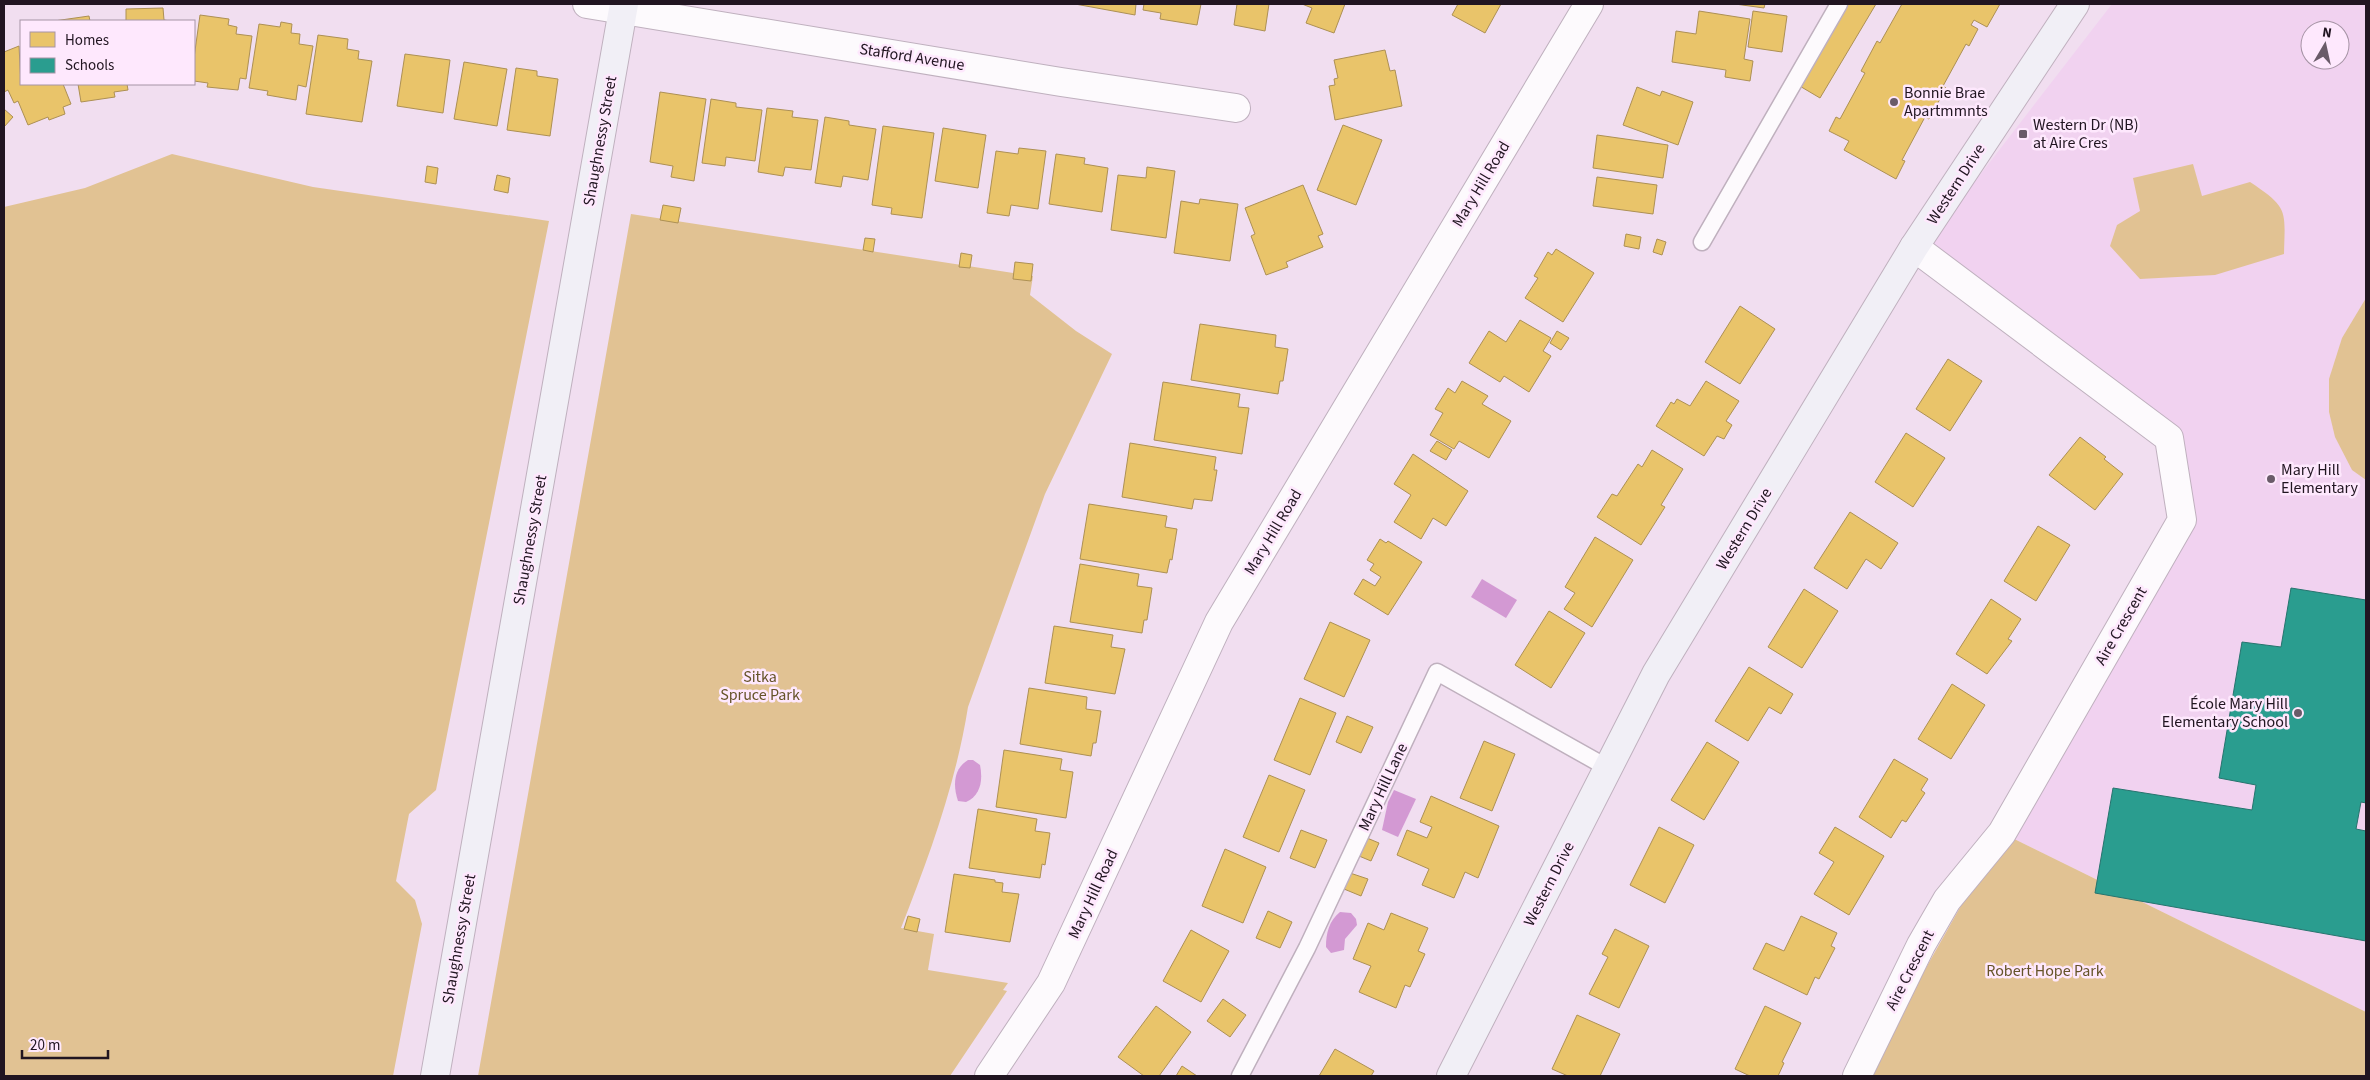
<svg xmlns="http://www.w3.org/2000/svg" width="2370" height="1080" font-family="'Source Sans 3',sans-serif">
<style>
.built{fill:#f1d2f0;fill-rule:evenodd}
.green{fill:#e1c293}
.water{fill:#d399d3}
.homes{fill:#e9c46a;stroke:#ad9054}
.schools{fill:#2a9d8f;stroke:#27746e}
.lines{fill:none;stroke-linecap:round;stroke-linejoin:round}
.lane-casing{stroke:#bfb0be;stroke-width:19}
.street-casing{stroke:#bfb0be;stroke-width:30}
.secondary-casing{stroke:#bfb0be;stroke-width:30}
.lane{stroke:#fdfafd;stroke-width:16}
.street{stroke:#fdfafd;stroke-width:28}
.secondary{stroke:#f1eff6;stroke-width:28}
.poi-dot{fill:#6a5b69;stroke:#fee8fd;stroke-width:2}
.labels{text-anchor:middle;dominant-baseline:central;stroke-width:5;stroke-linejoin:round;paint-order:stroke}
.street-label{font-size:16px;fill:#211521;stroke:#fee8fd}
.poi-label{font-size:16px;fill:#211521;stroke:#fee8fd;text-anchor:start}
.park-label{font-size:16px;fill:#655328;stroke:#fee8fd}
</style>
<rect width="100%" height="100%" fill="#f1def0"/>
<path class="built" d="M 2112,4 L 2366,4 L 2366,1012 L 2002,833 L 2182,520 L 2169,438 L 1922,250 ZM 2310,30 L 2340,30 L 2340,60 L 2310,60 Z"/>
<g class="green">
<polygon points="172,154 313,187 549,221 436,790 409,814 396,881 415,900 422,924 393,1076 4,1076 4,207 85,188"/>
<path d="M 2193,164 L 2202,196 L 2250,182 C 2289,208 2285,210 2284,254 L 2215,275 L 2140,279 L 2110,246 L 2117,225 L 2140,211 L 2133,178 Z"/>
<path d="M 631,214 L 1033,276 L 1030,295 L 1076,331 L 1112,354 L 1045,494 L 968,707 C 956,783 929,857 901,928 L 934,934 L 928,970 L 1008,983 L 1003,990 L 1007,991 L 950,1076 L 478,1076 Z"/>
<polygon points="2366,298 2366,480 2352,470 2335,437 2329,412 2329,379 2342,338"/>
<polygon points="2002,833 2366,1012 2366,1076 1865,1076"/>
</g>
<g class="water">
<polygon points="1482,579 1517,600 1506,618 1471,597"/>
<path d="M 968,760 L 973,760 L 980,765 C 983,780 981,795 966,802 L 958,801 C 953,786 953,769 968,760 Z"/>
<polygon points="1394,790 1416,799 1398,837 1382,830 1388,802"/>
<path d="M 1340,912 L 1351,913 L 1356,919 L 1357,925 L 1345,939 L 1344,950 L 1331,953 L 1326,947 C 1326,933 1329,921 1340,912 Z"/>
</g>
<g class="homes">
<polygon points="1075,4 1136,4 1135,15"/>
<polygon points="1144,4 1201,4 1197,25 1160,19 1161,13 1143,10"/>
<polygon points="1237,4 1269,4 1265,31 1234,25"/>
<polygon points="1302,4 1345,4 1334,33 1306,23 1312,8"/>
<polygon points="1458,4 1501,4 1485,33 1452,15"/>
<polygon points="1735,4 1765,4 1764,8"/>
<polygon points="1847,4 1876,4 1820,98 1798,85"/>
<polygon points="1902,4 2000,4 1987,27 1974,20 1971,25 1978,29 1969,46 1966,44 1943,86 1946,88 1929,119 1925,117 1902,160 1905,161 1896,179 1844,150 1849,141 1829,131 1836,117 1840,119 1865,73 1861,71 1877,41 1880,43"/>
<polygon points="163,8 164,20 170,21 126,21 126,9"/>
<polygon points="1699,11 1750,19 1744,59 1753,61 1750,81 1725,77 1726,70 1672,62 1676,31 1696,34"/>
<polygon points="1753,11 1787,16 1782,52 1748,47"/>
<polygon points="200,15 229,19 228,25 237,27 236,34 252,36 246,79 240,78 238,90 207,87 208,83 194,81 194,58"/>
<polygon points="89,16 90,21 54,21"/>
<polygon points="281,22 292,24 291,33 300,34 299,44 313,46 306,87 298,85 296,100 267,95 268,91 249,88 259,24 280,27"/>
<polygon points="318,35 348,39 347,49 359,51 358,59 372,61 362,122 306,114"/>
<polygon points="19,46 21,84 63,84 71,104 63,107 65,114 49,120 48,117 28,125 18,101 14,103 8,90 4,92 4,52"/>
<polygon points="1385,50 1390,71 1395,70 1402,106 1335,120 1329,86 1335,85 1334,79 1338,78 1334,60"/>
<polygon points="405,54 450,60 443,113 397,106"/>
<polygon points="464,62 507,69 497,126 454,119"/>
<polygon points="516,68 537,71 537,76 558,79 550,136 507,130"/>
<polygon points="78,84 127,84 128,90 114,92 115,97 81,102"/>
<polygon points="1637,87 1660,96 1662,91 1693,102 1678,145 1623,125"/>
<polygon points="660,92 706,99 694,181 671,177 673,166 650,162"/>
<polygon points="711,99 736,103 736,107 762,110 755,161 726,157 725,166 702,163"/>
<polygon points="767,108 793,111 792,117 818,120 811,170 785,167 783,176 758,172"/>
<polygon points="4,109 13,117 4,127"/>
<polygon points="825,117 849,121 849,125 876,129 868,180 843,176 841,187 815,183"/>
<polygon points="1343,125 1382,140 1356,205 1317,190"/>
<polygon points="883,126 934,133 922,218 891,214 892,208 872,205"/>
<polygon points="943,128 986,135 978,188 935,181"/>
<polygon points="1597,135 1668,145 1663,178 1593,168"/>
<polygon points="1019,148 1046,151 1038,209 1011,205 1009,216 987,213 996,151 1018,154"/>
<polygon points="1056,154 1085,158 1084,164 1108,168 1102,212 1049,204"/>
<polygon points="427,166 438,168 436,184 425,182"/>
<polygon points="1147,167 1175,171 1166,238 1111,230 1118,175 1146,178"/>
<polygon points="497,175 510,178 508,193 494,190"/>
<polygon points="1597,177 1657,185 1653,214 1593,206"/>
<polygon points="1303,185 1323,234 1318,236 1323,247 1286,262 1288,267 1266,275 1251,236 1255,234 1245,208"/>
<polygon points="1200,199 1238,204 1230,261 1174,253 1181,201 1199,204"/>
<polygon points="663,205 681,208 678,223 660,220"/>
<polygon points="1626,234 1641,237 1639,249 1624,246"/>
<polygon points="865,238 875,239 873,252 863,250"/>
<polygon points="1657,239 1666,242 1662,255 1653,252"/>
<polygon points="1556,249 1594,273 1563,322 1525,298 1538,278 1534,276 1548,252 1552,255"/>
<polygon points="961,253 972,255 970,268 959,267"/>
<polygon points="1015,262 1033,264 1031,281 1013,279"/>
<polygon points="1740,306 1775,329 1740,384 1705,362"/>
<polygon points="1520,320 1551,338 1543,351 1551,356 1529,392 1504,376 1500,382 1469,363 1489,331 1506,342"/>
<polygon points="1200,324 1276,335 1275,347 1288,349 1283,381 1280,381 1278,394 1191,380"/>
<polygon points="1557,331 1569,338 1561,350 1550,343"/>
<polygon points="1948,359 1982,381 1950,431 1916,409"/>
<polygon points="1462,381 1488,396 1482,404 1511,421 1489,458 1459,441 1454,449 1430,435 1443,413 1435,409 1448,388 1455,393"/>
<polygon points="1706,381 1739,401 1726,421 1732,425 1724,439 1717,436 1704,456 1656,426 1671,402 1674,404 1677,399 1690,406"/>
<polygon points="1163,382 1240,394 1238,407 1249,408 1242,454 1154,440"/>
<polygon points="1906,433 1945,458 1913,507 1875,482"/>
<polygon points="2080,437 2106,457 2104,459 2123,474 2095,510 2049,475"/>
<polygon points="1437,441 1452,450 1446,460 1430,451"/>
<polygon points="1130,443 1216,457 1214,470 1217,470 1212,501 1194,499 1192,509 1122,497"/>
<polygon points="1652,450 1683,469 1661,505 1665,507 1641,545 1597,517 1612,494 1617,496 1638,464 1642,467"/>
<polygon points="1413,454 1468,491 1446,526 1433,518 1421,539 1394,522 1411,495 1394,484"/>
<polygon points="1089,504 1167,516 1165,527 1177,529 1172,560 1170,559 1167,573 1080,559"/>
<polygon points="1850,512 1898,543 1881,569 1866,559 1847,589 1814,568"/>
<polygon points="2038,526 2070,545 2036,601 2004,581"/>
<polygon points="1595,537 1633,560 1592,627 1564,609 1575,593 1565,587"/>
<polygon points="1380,539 1386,543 1388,541 1422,562 1388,615 1354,594 1363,579 1375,586 1381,577 1370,570 1374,564 1367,560"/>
<polygon points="1080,564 1139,574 1137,586 1152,588 1147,620 1144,620 1142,633 1070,622"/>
<polygon points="1804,589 1838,611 1802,668 1768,647"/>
<polygon points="1991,599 2021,619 2008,639 2012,641 1987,674 1956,654"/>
<polygon points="1549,611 1585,633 1551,688 1515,665"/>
<polygon points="1330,622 1370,640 1344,697 1304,679"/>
<polygon points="1054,626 1113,635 1111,647 1125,649 1115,694 1045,683"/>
<polygon points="1749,667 1793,694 1781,714 1769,707 1748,741 1715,721"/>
<polygon points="1952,684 1985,705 1951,759 1918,739"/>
<polygon points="1029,688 1087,697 1086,709 1101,711 1096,743 1093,743 1091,756 1020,744"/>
<polygon points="1300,698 1336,713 1310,775 1274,760"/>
<polygon points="1347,716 1373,727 1361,753 1336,742"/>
<polygon points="1484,741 1515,754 1492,811 1460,798"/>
<polygon points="1707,742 1739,762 1704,820 1671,800"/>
<polygon points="1004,750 1062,759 1060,770 1073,772 1066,818 996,807"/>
<polygon points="1894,759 1928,779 1921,790 1925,793 1906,822 1902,820 1891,838 1859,817"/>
<polygon points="1269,775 1305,790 1279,852 1243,837"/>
<polygon points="1431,796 1499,826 1478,878 1465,872 1454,898 1422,885 1429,869 1397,855 1407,830 1427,838 1432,827 1420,822"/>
<polygon points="978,809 1037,819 1035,831 1050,833 1045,865 1042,864 1040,878 969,868"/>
<polygon points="1659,827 1694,845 1665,903 1630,885"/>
<polygon points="1835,827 1884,856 1849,915 1814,894 1834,862 1819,853"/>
<polygon points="1301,830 1327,840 1315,868 1290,858"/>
<polygon points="1367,838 1379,843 1371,861 1359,856"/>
<polygon points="1225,849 1266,867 1243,923 1202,906"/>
<polygon points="1350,873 1368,879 1361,896 1344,889"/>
<polygon points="954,874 995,880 995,882 1003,883 1002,892 1019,894 1010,942 945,932"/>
<polygon points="1268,911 1292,922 1280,948 1256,938"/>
<polygon points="1391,913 1428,928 1418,951 1425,954 1410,987 1405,985 1396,1008 1359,992 1371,966 1353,959 1368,923 1384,930"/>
<polygon points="908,916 920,919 917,932 904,929"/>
<polygon points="1801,916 1837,933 1831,946 1835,948 1819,979 1815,977 1807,995 1753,969 1766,943 1784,951"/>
<polygon points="1615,929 1649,946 1619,1008 1589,994 1608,957 1602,954"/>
<polygon points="1191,930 1229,951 1201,1002 1163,981"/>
<polygon points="1223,999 1246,1015 1230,1037 1207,1021"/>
<polygon points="1156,1006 1191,1032 1159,1076 1144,1076 1118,1057"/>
<polygon points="1765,1006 1801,1023 1782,1062 1784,1063 1778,1076 1750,1076 1735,1069"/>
<polygon points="1577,1015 1620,1034 1600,1076 1568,1076 1552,1069"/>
<polygon points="1335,1049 1374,1071 1371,1076 1319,1076"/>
<polygon points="1182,1066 1197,1076 1176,1076"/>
</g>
<polygon class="schools" points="2291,588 2366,600 2366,803 2361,802 2356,829 2366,831 2366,941 2095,893 2113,788 2252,810 2256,785 2219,778 2242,642 2281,647"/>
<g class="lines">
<defs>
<g id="lane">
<polyline points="1702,242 1839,4"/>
<polyline points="1240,1076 1307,948 1437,672 1608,768"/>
</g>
<g id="street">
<polyline points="587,4 1061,82 1236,108"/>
<polyline points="989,1076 1051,983 1219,622 1589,4"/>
<polyline points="1857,1076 1921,945 1947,900 2002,833 2182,520 2169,438 1914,247"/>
</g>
<g id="secondary">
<polyline points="435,1076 624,4"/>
<polyline points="1451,1076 1656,674 1914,247 2075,4"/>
</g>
</defs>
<use href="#lane" class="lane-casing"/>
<use href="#street" class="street-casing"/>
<use href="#secondary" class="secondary-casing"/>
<use href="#lane" class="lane"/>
<use href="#street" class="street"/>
<use href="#secondary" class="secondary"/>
</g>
<g class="poi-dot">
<circle cx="1894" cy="102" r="5"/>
<rect x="2018" y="129" width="10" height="10" rx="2.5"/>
<circle cx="2271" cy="479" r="5"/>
<circle cx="2298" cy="713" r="5"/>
</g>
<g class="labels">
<g class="street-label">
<text transform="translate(912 57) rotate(9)">Stafford Avenue</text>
<text transform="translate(600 141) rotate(-80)">Shaughnessy Street</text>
<text transform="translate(1481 184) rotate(-59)">Mary Hill Road</text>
<text transform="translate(1956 184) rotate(-57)">Western Drive</text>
<text transform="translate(1744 529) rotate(-59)">Western Drive</text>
<text transform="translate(1273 532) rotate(-59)">Mary Hill Road</text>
<text transform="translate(530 540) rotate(-80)">Shaughnessy Street</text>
<text transform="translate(2121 626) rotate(-60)">Aire Crescent</text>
<text transform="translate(1383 787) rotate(-65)">Mary Hill Lane</text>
<text transform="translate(1549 884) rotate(-63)">Western Drive</text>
<text transform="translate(1093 894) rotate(-65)">Mary Hill Road</text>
<text transform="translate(459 939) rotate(-80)">Shaughnessy Street</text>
<text transform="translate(1910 970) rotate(-63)">Aire Crescent</text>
</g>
<g class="poi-label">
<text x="1904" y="93">Bonnie Brae<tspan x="1904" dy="18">Apartmmnts</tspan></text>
<text x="2033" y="125">Western Dr (NB)<tspan x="2033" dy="18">at Aire Cres</tspan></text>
<text x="2281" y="470">Mary Hill<tspan x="2281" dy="18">Elementary</tspan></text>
<text x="2288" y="704" text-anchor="end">École Mary Hill<tspan x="2288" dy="18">Elementary School</tspan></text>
</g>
<g class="park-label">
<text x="760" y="677">Sitka<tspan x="760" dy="18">Spruce Park</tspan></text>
<text x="2045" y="971">Robert Hope Park</text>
</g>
</g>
<rect width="2370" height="1080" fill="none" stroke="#211521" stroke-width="10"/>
<rect x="20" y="20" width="175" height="65" fill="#fee8fd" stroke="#a694a5"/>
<rect x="30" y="32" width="25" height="15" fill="#e9c46a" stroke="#a694a5"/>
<text x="65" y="45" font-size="15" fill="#211521">Homes</text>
<rect x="30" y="58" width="25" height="15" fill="#2a9d8f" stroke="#a694a5"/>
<text x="65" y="70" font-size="15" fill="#211521">Schools</text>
<g transform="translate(2325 45) rotate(9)"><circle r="24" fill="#fee8fd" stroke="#a694a5"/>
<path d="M0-4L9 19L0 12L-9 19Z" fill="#6a5b69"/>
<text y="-8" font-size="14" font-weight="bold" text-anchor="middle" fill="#211521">N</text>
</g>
<path d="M22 1050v8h86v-8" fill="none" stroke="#211521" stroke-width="2.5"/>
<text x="30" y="1050" font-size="15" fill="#211521" stroke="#fee8fd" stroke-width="4" paint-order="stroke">20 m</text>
</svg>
